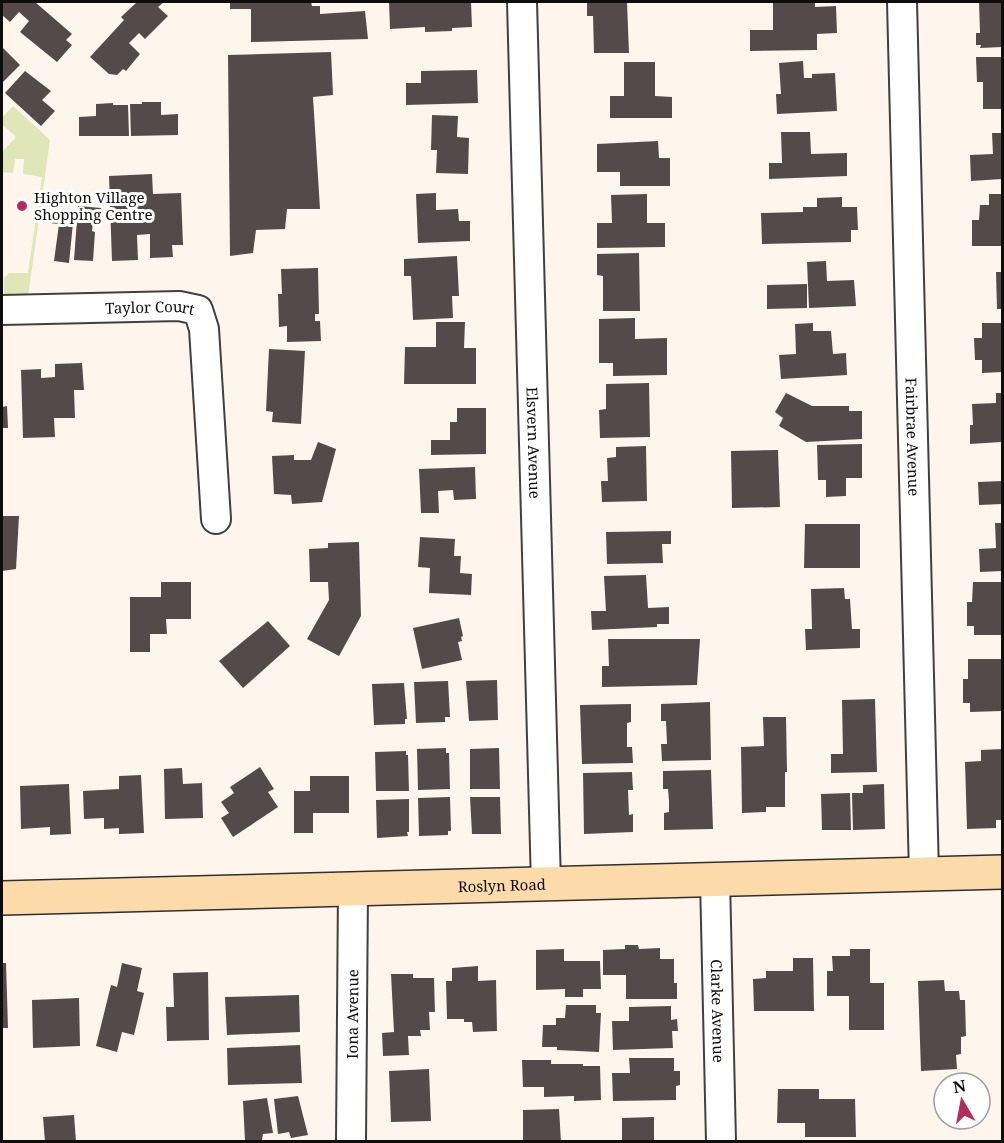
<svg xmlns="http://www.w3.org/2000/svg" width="1004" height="1143" font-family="'Noto Serif',serif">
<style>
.green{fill:#dfe7b8}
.building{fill:#554a4a}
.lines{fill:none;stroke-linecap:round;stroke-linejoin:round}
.street-casing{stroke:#404040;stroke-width:32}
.secondary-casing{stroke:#2f2f2f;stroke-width:36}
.street{stroke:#fff;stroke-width:28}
.secondary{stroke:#fcdaaa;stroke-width:33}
.poi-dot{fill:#b8295d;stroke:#fff;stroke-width:2}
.labels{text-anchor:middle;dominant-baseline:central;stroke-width:6;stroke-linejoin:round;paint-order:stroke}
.poi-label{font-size:15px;fill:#0d0d0d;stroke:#fff;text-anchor:start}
.street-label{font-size:15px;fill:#0d0d0d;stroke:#fff}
</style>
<rect width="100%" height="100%" fill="#fef6ed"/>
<polygon class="green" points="13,106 50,140 27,304 13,303 12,294 4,294 4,278 9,273 28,273 42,177 23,174 24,159 15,159 13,173 2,172 2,152 16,137 2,124 2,118"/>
<g class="building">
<polygon points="2,2 35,2 72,34 66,40 72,45 57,62 20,32 29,21 19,12 10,22 2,15"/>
<polygon points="137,2 164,2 158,7 168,16 145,39 139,33 129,43 140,54 126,71 123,69 117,75 109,74 90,57 124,20 121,17"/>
<polygon points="230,2 311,2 312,6 320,6 320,14 365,11 368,39 251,42 251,9 230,9"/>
<polygon points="389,2 471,2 472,27 452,28 452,31 425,32 425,27 390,29"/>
<polygon points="587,2 627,2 629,53 594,53 593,16 587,16"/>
<polygon points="773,2 815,2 815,7 836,6 837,33 817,34 817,50 750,51 750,30 773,30"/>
<polygon points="979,2 1002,2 1002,47 980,48 981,45 976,45 976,33 980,33"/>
<polygon points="2,47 20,65 2,83"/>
<polygon points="331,52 333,95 313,97 320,209 287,209 285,229 256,230 253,253 230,256 228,55"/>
<polygon points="976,57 1002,57 1002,109 983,109 983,82 977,82"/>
<polygon points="803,61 804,78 812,78 812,74 835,73 837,111 777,114 776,94 781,94 779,63"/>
<polygon points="624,62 655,62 655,96 672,97 672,118 610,118 610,96 624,96"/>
<polygon points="477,70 478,103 406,105 406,83 421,83 421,71"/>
<polygon points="25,71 51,91 42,100 55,111 41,126 5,93"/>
<polygon points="142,102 161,102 161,115 178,114 178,135 131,136 130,104 142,104"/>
<polygon points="113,103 113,105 128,105 129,136 79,136 79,117 96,116 96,104"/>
<polygon points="432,115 458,116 457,137 469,138 468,174 436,173 437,150 431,150"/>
<polygon points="781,132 810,132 811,154 847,153 847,176 769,179 769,163 782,163"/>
<polygon points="992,133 1002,133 1002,179 971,181 970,155 993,154"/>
<polygon points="658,141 659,158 670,158 670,186 620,186 620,172 597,172 597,144"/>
<polygon points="152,174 153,194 181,193 183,245 172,245 173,257 150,258 150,234 137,235 138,260 112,261 109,176"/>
<polygon points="436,193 436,210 458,209 459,221 470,221 470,241 418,243 416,194"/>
<polygon points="647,194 647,223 665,223 665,247 597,248 597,223 612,223 611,195"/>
<polygon points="989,194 1002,194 1002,246 972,246 972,220 979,220 980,205 989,205"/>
<polygon points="842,197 842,207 857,207 858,230 851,230 851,242 762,244 761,213 803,212 803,207 817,207 817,198"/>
<polygon points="78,206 101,208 100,223 93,222 92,231 95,232 93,261 74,260"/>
<polygon points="52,211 74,213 69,263 54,261 59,224 50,223"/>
<polygon points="639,253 640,311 603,311 603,276 597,275 597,254"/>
<polygon points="457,256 459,296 452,296 453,318 413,320 411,276 404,276 404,259"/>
<polygon points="826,261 827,281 854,280 856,306 809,308 807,262"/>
<polygon points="318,268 319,314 315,314 315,321 320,321 321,341 287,342 287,326 279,327 278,294 282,294 281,269"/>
<polygon points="996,272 1002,272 1002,309 997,309"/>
<polygon points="807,284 807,308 767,309 767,285"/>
<polygon points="635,318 635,339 667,338 667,375 613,376 613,363 599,363 599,319"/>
<polygon points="436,322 465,322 464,348 476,348 476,384 404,384 405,347 436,347"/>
<polygon points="813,323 813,331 831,331 833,354 846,353 847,375 781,379 779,355 796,354 795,324"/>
<polygon points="982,323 1002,323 1002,372 982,373 982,360 975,360 974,338 982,338"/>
<polygon points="269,349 305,351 301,424 272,422 273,412 266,411"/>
<polygon points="82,363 84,390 74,390 75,418 54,418 55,437 23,438 21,370 41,369 41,378 55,377 55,364"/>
<polygon points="649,383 650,437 600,438 599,410 606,409 606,384"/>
<polygon points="786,393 812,406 849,406 849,411 862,411 862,439 806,442 779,426 783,418 775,412"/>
<polygon points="996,393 1002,393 1001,442 970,444 970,425 973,425 972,404 996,403"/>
<polygon points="7,406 8,428 2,428 2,407"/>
<polygon points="457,408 486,408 486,454 431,455 431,440 450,440 450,422 457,422"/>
<polygon points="318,442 336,449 322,502 292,504 291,495 274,494 272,456 294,455 294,460 311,460"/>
<polygon points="862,444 862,478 846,478 846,496 826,497 826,480 818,480 817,445"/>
<polygon points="646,446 647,501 602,502 601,481 608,481 607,458 616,457 616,447"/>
<polygon points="778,450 780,507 732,508 731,451"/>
<polygon points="475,467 476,499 454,500 453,490 438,491 439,513 421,513 419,469"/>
<polygon points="1002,481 1002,504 979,505 978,482"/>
<polygon points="2,516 19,516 16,569 2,571"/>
<polygon points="995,523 1002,523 1002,571 980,572 979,549 996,548"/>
<polygon points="805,524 860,524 860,568 804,568"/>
<polygon points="671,531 671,544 662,544 663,563 607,564 606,532"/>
<polygon points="420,537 455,539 454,556 461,556 460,573 472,574 471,595 429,593 430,568 418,567"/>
<polygon points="359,542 361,616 339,656 307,639 329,600 328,582 310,582 309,549 328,548 328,543"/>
<polygon points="646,575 648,608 669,607 669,624 657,624 657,627 592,630 591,611 606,611 604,576"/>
<polygon points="161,582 191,582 191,619 166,619 167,634 150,634 150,652 130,652 130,597 161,597"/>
<polygon points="973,582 1002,582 1002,635 974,635 974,626 967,626 967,602 972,602"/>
<polygon points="844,588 845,599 850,599 852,629 860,629 860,648 806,650 805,629 812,629 811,589"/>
<polygon points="459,618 463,636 461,637 462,641 458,642 462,660 422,669 413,628"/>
<polygon points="268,621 290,646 243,688 219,661"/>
<polygon points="608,639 700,639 697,685 602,687 602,666 609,666"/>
<polygon points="968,659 1002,659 1002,711 970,712 970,703 963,703 963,679 968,679"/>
<polygon points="497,680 498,720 469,721 466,681"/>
<polygon points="448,681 450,717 445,717 445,722 416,723 414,682"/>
<polygon points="404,683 407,719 405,719 405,724 374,725 372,684"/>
<polygon points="875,699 877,772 831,773 831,754 843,754 842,700"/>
<polygon points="710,702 711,760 662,761 661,744 667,744 666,721 661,721 661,704"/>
<polygon points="631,704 631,722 627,723 627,747 632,747 633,763 582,764 580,705"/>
<polygon points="763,717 786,717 787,772 785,772 785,807 766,807 766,812 742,813 741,747 764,746"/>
<polygon points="446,748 446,753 449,753 450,789 418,790 417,749"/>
<polygon points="499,748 500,789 470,789 470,749"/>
<polygon points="1002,749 1002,820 996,820 996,828 967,829 965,762 981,761 981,750"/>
<polygon points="406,751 406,755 408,755 409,791 376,791 375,752"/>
<polygon points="260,767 274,789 268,792 278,807 233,837 221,818 229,813 221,802 234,793 230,787"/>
<polygon points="182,768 183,784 202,783 203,818 165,819 164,769"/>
<polygon points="711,770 713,829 664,830 664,813 669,812 669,801 668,789 663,789 663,771"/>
<polygon points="632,772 633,790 628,790 629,815 633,814 633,832 584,834 583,773"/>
<polygon points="141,775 144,833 119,834 119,828 104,829 104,818 84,819 83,791 119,789 119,776"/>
<polygon points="310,776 349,776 349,813 313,813 313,833 294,833 294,791 310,791"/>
<polygon points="69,784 71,834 50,835 50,827 21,829 20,786"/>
<polygon points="884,784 885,829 853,830 852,793 863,793 863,785"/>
<polygon points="850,793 851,830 822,830 821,794"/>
<polygon points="450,797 451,831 448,831 448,835 419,836 418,798"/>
<polygon points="470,797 500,797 501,834 472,834"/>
<polygon points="409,799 409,832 407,832 408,836 377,838 376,800"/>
<polygon points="625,945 638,945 639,949 660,948 660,959 674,959 674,983 677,983 677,999 626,999 626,975 603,975 603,950 625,949"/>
<polygon points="564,949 564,961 600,961 601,989 583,989 583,997 565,997 565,989 536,990 536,950"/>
<polygon points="850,949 870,949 870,983 884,983 884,1030 849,1030 849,996 827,996 827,971 833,971 832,956 850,956"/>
<polygon points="793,958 813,958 814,1011 754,1011 753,979 766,978 766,971 793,971"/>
<polygon points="2,963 6,963 8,1028 2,1028"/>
<polygon points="122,963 142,968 137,991 144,993 134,1035 122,1032 117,1052 96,1046 111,985 117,987"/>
<polygon points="478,966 478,981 496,980 497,1031 473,1032 472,1022 464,1022 464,1019 447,1019 446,981 452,981 452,968"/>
<polygon points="208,972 209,1040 167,1041 166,1007 174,1007 173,973"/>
<polygon points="391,974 413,974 413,978 434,978 435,1012 429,1012 430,1030 420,1030 421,1036 408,1036 409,1055 383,1056 382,1033 394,1032"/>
<polygon points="944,980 945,991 959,991 960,1000 965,1000 966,1036 961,1037 961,1054 956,1055 957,1069 921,1071 918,981"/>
<polygon points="299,995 300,1032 227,1035 225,997"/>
<polygon points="79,998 80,1046 33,1048 32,1000"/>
<polygon points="566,1005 596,1005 596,1013 601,1013 599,1052 557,1050 557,1047 542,1047 543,1025 556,1025 556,1018 565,1018"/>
<polygon points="671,1006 671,1020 677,1019 678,1031 672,1031 673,1048 613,1050 612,1021 629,1021 629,1007"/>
<polygon points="300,1045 302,1083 228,1085 227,1048"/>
<polygon points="629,1058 674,1058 674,1071 680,1071 680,1085 676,1086 676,1100 613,1101 612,1073 630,1073"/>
<polygon points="522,1060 551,1060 551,1064 583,1064 583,1066 600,1066 601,1100 574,1101 574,1096 544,1097 544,1087 523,1087"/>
<polygon points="429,1069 431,1121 391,1122 389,1071"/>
<polygon points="778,1089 819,1089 819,1099 855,1099 856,1137 805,1137 805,1123 777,1123"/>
<polygon points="298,1096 308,1135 291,1138 289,1132 278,1134 274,1099"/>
<polygon points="267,1098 273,1133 263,1134 262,1140 245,1141 243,1101"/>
<polygon points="559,1109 561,1142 523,1142 523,1110"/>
<polygon points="74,1115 76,1142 45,1142 43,1117"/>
<polygon points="654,1117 654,1142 622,1142 622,1118"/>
</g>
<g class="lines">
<defs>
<g id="street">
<path id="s1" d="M 522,2 L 546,884"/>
<path id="s2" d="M 902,2 L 924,874"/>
<path id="s3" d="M 2,310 L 179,306 L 198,310 L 204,329 L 216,519"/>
<path id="s4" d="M 715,879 L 721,1142"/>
<path id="s5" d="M 351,1142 L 353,888"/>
</g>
<g id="secondary">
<path id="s6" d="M 2,898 L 1002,872"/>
</g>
</defs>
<use href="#street" class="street-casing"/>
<use href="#secondary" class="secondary-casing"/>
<use href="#street" class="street"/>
<use href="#secondary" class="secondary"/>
</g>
<circle class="poi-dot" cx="22" cy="206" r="6"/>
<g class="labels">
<g class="poi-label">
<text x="34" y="197">Highton Village<tspan x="34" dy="17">Shopping Centre</tspan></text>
</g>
<g class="street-label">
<text stroke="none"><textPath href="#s3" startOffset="148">Taylor Court</textPath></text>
<text stroke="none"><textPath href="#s2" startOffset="435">Fairbrae Avenue</textPath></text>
<text stroke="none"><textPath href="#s1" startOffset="441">Elsvern Avenue</textPath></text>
<text stroke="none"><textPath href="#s6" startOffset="500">Roslyn Road</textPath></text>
<text stroke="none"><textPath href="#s4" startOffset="132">Clarke Avenue</textPath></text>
<text stroke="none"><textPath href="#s5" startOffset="128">Iona Avenue</textPath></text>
</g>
</g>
<rect width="1004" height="1143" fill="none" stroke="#0d0d0d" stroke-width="6"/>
<g transform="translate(962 1101) rotate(350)"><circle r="28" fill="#ffffff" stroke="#9e9e9e" stroke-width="1.5"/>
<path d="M0-4.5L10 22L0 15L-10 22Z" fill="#b8295d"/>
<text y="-9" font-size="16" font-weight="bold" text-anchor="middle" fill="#0d0d0d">N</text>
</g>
</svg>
